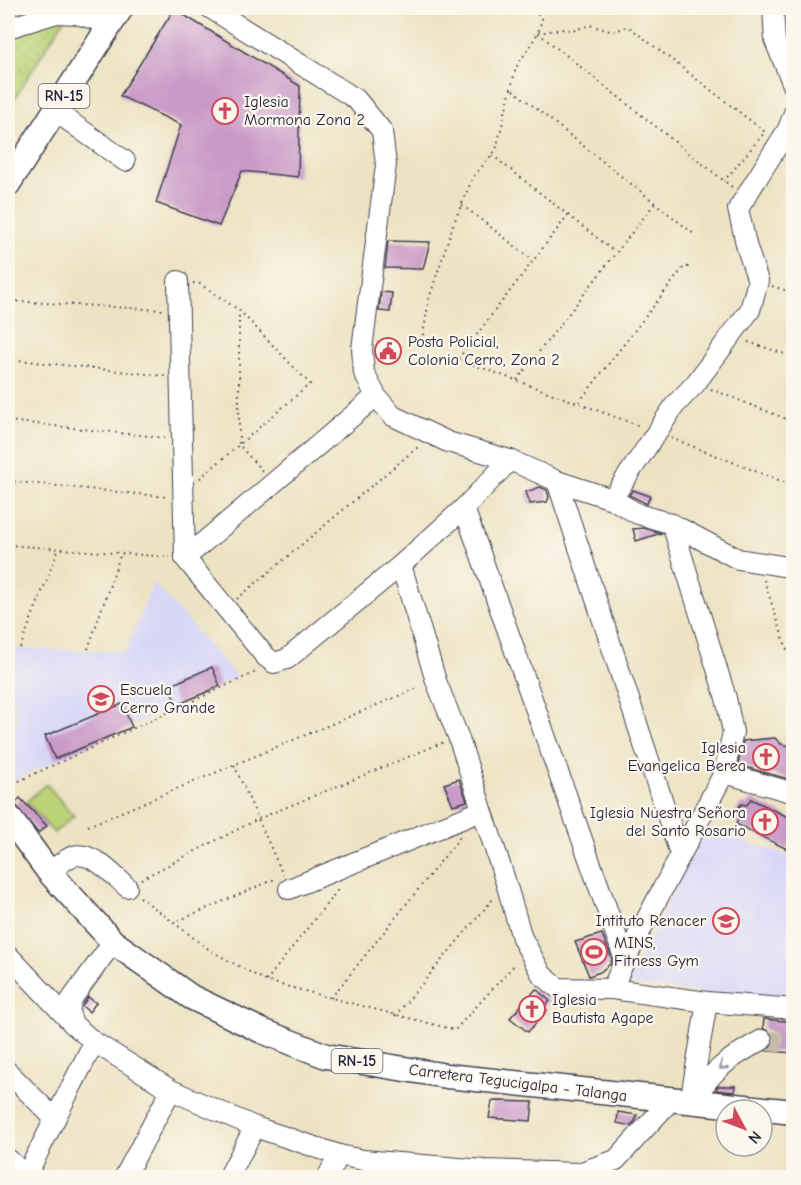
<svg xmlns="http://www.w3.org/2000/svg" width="801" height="1185" font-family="'Comic Neue',sans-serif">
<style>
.built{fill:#d8d7f8}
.grass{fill:url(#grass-dots);stroke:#6e7a58;stroke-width:1.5}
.pitch{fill:#bbd276;stroke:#6e7a58;stroke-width:1.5}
.building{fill:#c99ac7}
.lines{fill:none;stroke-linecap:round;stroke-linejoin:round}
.minor-tunnel{stroke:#c4bca8;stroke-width:20;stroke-dasharray:20 10;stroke-linecap:butt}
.minor-casing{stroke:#403f4f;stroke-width:22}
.major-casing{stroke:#403f4f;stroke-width:27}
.path{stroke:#403f4f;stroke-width:2;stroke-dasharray:1.5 4.5;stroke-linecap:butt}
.minor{stroke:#fff;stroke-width:20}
.major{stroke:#fff;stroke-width:24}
.oneway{stroke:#9c9ca7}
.labels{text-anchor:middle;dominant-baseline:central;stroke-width:4.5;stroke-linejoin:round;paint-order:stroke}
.shield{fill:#fbf7ec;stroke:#636270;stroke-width:1.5}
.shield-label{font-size:15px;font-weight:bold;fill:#22223b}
.poi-label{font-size:16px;fill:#22223b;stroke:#fbf7ec;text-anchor:start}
.street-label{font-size:16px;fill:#22223b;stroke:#fbf7ec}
</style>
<defs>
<pattern id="grass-dots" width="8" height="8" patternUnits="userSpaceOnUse" patternTransform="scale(1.5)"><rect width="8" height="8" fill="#bbd276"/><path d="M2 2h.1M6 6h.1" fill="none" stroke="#a0b467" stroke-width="1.8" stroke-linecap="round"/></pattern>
</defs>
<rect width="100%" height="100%" fill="#fbf7ec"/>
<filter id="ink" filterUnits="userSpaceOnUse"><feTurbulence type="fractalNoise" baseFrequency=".0167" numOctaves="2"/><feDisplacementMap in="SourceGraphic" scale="12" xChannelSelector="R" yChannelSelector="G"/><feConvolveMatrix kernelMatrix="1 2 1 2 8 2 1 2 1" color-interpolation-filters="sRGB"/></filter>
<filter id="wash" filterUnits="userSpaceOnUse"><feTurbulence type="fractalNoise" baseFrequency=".008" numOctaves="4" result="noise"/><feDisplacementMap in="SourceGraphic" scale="24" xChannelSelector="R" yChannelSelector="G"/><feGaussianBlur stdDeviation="1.35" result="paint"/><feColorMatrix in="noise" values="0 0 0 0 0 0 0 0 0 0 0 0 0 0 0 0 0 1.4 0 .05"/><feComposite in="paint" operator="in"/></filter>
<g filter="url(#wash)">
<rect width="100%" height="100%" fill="#ede3c3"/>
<g class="built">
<polygon points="153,582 237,677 8,783 8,726 18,721 8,677 8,648 126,652"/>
<polygon points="705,829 793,857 793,1004 627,984"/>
</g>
<polygon class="grass" points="8,8 71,8 8,109"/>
<polygon class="pitch" points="46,784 74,816 54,833 26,802"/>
<g id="blocks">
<g class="building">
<polygon points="174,9 300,86 298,177 242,171 219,226 156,203 181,125 120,96"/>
<polygon points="388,241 430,242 423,269 385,268"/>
<polygon points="381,292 392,293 390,312 379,311"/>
<polygon points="378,343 396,343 396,359 382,360"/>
<polygon points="540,487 547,490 549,497 547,502 530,504 526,492"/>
<polygon points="633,490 650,496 647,504 629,495"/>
<polygon points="644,528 661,533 636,541 633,529"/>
<polygon points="212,667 220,686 177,705 169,686"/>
<polygon points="122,704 132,727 55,759 45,736"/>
<polygon points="775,738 781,744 794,747 792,780 738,765 743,741"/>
<polygon points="459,779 467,801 453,805 444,784"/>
<polygon points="20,798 47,826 38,833 15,804"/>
<polygon points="751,799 794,820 794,836 787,849 736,824 739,816 735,813 741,804 747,805"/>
<polygon points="602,934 612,959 610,964 600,972 589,976 575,942"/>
<polygon points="536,989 550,1001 544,1007 547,1010 528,1032 510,1018"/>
<polygon points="88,997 96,1003 89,1012 82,1006"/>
<polygon points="764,1019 794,1022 794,1053 767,1051 772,1047 774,1040 772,1034 763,1028"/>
<polygon points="718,1086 736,1086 735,1092 716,1090"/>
<polygon points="492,1101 533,1102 531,1121 489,1118"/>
<polygon points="618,1112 637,1115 635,1121 631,1126 617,1123"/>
</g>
</g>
</g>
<g filter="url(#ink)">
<use href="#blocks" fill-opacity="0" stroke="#403f4f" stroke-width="1.5"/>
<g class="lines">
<polyline class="minor-tunnel" points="762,1040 794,1044"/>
<defs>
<g id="minor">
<polyline points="210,8 356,99 382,131 386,165 362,349 364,373 376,396 393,416 448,442 510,460 557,481 612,499 638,514 672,524 738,559 794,568"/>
<polyline points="773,8 775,41 794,87"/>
<polyline points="8,28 57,13 76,14 111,24"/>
<polyline points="55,111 125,161"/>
<polyline points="178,281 185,558 265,656 274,663 287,659 401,565 464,508 510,460"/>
<polyline points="557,481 680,854"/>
<polyline points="612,499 675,405 695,384 750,310 758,281 747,248 738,209 788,129 794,113"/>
<polyline points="464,508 625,960"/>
<polyline points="185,558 376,396"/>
<polyline points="401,565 436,681 458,736 506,883 522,938 542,975 558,988 612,989 707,1002 794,1009"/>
<polyline points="724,773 794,793"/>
<path d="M 49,872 C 56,868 65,859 73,856 C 93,851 114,876 127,887"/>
<polyline points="289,889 481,811"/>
<polyline points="113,942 71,1000 69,1012 73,1024 94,1042 171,1090 255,1127 339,1155 363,1160 484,1170 579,1173 616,1160 670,1101"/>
<polyline points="8,955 73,1024"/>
<polyline points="612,989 625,960 724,773 733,732 726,698 672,524"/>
<polyline points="8,1072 55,1119"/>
<polyline points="690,1103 707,1002"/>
<path d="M 695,1103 C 704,1074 736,1054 762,1040"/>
<polyline points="8,1159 26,1176"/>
<polyline points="25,1178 94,1042"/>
<polyline points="124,1178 171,1090"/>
<polyline points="228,1178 255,1127"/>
<polyline points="327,1178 339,1155"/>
</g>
<g id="major">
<polyline points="8,184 121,8"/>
<polyline points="8,816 49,872 113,942 191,997 262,1031 326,1056 447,1076 794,1112"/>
</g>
</defs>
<use href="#minor" class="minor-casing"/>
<use href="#major" class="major-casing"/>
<g class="path">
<polyline points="538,33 561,29 575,30 590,25 613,32 628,26 765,132 724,181"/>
<polyline points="538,33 733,188"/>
<polyline points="513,90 694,234"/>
<polyline points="492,155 568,215 458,359 640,426"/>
<polyline points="462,205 533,260"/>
<polyline points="568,215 615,252"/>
<polyline points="193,283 200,284 239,310 310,384 199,479"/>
<polyline points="772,286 794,293"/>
<polyline points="11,301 163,310"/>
<polyline points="239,310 239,445 263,472"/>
<polyline points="748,342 794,357"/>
<polyline points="421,347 429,299 453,225 473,177 496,150 516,68 538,33 542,19 534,8"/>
<polyline points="8,359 165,376"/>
<polyline points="517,380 655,203"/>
<polyline points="711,389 794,422"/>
<polyline points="579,402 684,267 691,267"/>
<polyline points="8,421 167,438"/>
<polyline points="671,438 794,486"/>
<polyline points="8,481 168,497"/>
<polyline points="8,545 170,557"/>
<polyline points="764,580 794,671"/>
<polyline points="237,599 419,446"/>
<polyline points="20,648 59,548"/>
<polyline points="88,649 121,553"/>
<polyline points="234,765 283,875"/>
<polyline points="8,786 258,671"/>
<polyline points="88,826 420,687"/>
<polyline points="141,879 258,819 444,742"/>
<polyline points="140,897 211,951 266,981 455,1030 516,963"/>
<polyline points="173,923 275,879"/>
<polyline points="266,981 340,887"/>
<polyline points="331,998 461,836"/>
<polyline points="395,1016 493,899"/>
</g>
<use href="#minor" class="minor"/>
<use href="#major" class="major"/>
</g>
<defs><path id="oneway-chevron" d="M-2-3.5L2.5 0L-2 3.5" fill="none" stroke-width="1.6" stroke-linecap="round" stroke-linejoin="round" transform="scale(1.5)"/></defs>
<use class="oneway" href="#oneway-chevron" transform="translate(723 1066) rotate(139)"/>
</g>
<defs>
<symbol id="church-ring" viewBox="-11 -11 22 22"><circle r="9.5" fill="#fbf7ec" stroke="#d1495b" stroke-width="1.5"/><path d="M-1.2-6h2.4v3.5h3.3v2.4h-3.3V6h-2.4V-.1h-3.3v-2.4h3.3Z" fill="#d1495b"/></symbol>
<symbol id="civic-ring" viewBox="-11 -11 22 22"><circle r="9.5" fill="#fbf7ec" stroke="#d1495b" stroke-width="1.5"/><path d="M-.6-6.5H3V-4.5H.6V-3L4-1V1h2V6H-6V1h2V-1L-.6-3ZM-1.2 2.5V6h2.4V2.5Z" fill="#d1495b"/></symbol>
<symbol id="school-ring" viewBox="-11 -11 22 22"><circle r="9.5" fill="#fbf7ec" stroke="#d1495b" stroke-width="1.5"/><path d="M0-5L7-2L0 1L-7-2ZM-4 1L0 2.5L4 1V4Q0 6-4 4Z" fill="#d1495b"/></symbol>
<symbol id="stadium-ring" viewBox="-11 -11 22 22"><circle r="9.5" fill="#fbf7ec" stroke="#d1495b" stroke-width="1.5"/><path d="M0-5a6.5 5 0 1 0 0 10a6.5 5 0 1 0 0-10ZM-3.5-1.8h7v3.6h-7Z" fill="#d1495b"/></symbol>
</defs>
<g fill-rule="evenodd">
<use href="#church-ring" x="210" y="96" width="30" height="30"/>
<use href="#civic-ring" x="373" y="336" width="30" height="30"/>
<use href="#school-ring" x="86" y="684" width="30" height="30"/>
<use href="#church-ring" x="751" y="742" width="30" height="30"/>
<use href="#church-ring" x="750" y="807" width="30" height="30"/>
<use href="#school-ring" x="711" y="906" width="30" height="30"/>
<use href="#stadium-ring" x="579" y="937" width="30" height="30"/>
<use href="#church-ring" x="517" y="994" width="30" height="30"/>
</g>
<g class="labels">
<g class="shield">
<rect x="38.5" y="84" width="51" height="24" rx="4.5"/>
<rect x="331.5" y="1049" width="51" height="24" rx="4.5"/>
</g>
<g class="shield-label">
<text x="64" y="96">RN-15</text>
<text x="357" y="1061">RN-15</text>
</g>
<g class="poi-label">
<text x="244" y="102">Iglesia<tspan x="244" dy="18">Mormona Zona 2</tspan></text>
<text x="408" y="342">Posta Policial,<tspan x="408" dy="18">Colonia Cerro, Zona 2</tspan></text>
<text x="120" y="690">Escuela<tspan x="120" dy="18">Cerro Grande</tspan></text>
<text x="746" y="748" text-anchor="end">Iglesia<tspan x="746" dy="18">Evangelica Berea</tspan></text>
<text x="746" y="813" text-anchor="end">Iglesia Nuestra Señora<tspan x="746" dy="18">del Santo Rosario</tspan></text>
<text x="706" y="921" text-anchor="end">Intituto Renacer</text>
<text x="614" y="943">MINS,<tspan x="614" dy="18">Fitness Gym</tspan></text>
<text x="552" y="1000">Iglesia<tspan x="552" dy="18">Bautista Agape</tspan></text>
</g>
<g class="street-label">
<text transform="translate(518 1083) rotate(7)">Carretera Tegucigalpa - Talanga</text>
</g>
</g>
<rect width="801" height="1185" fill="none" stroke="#fbf7ec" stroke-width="30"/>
<g transform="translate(744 1128) rotate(131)"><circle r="28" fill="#fbf7ec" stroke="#a4a2a5" stroke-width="1.5"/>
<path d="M0-4.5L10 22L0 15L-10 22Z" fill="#d1495b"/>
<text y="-9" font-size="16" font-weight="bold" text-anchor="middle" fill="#22223b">N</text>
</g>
</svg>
